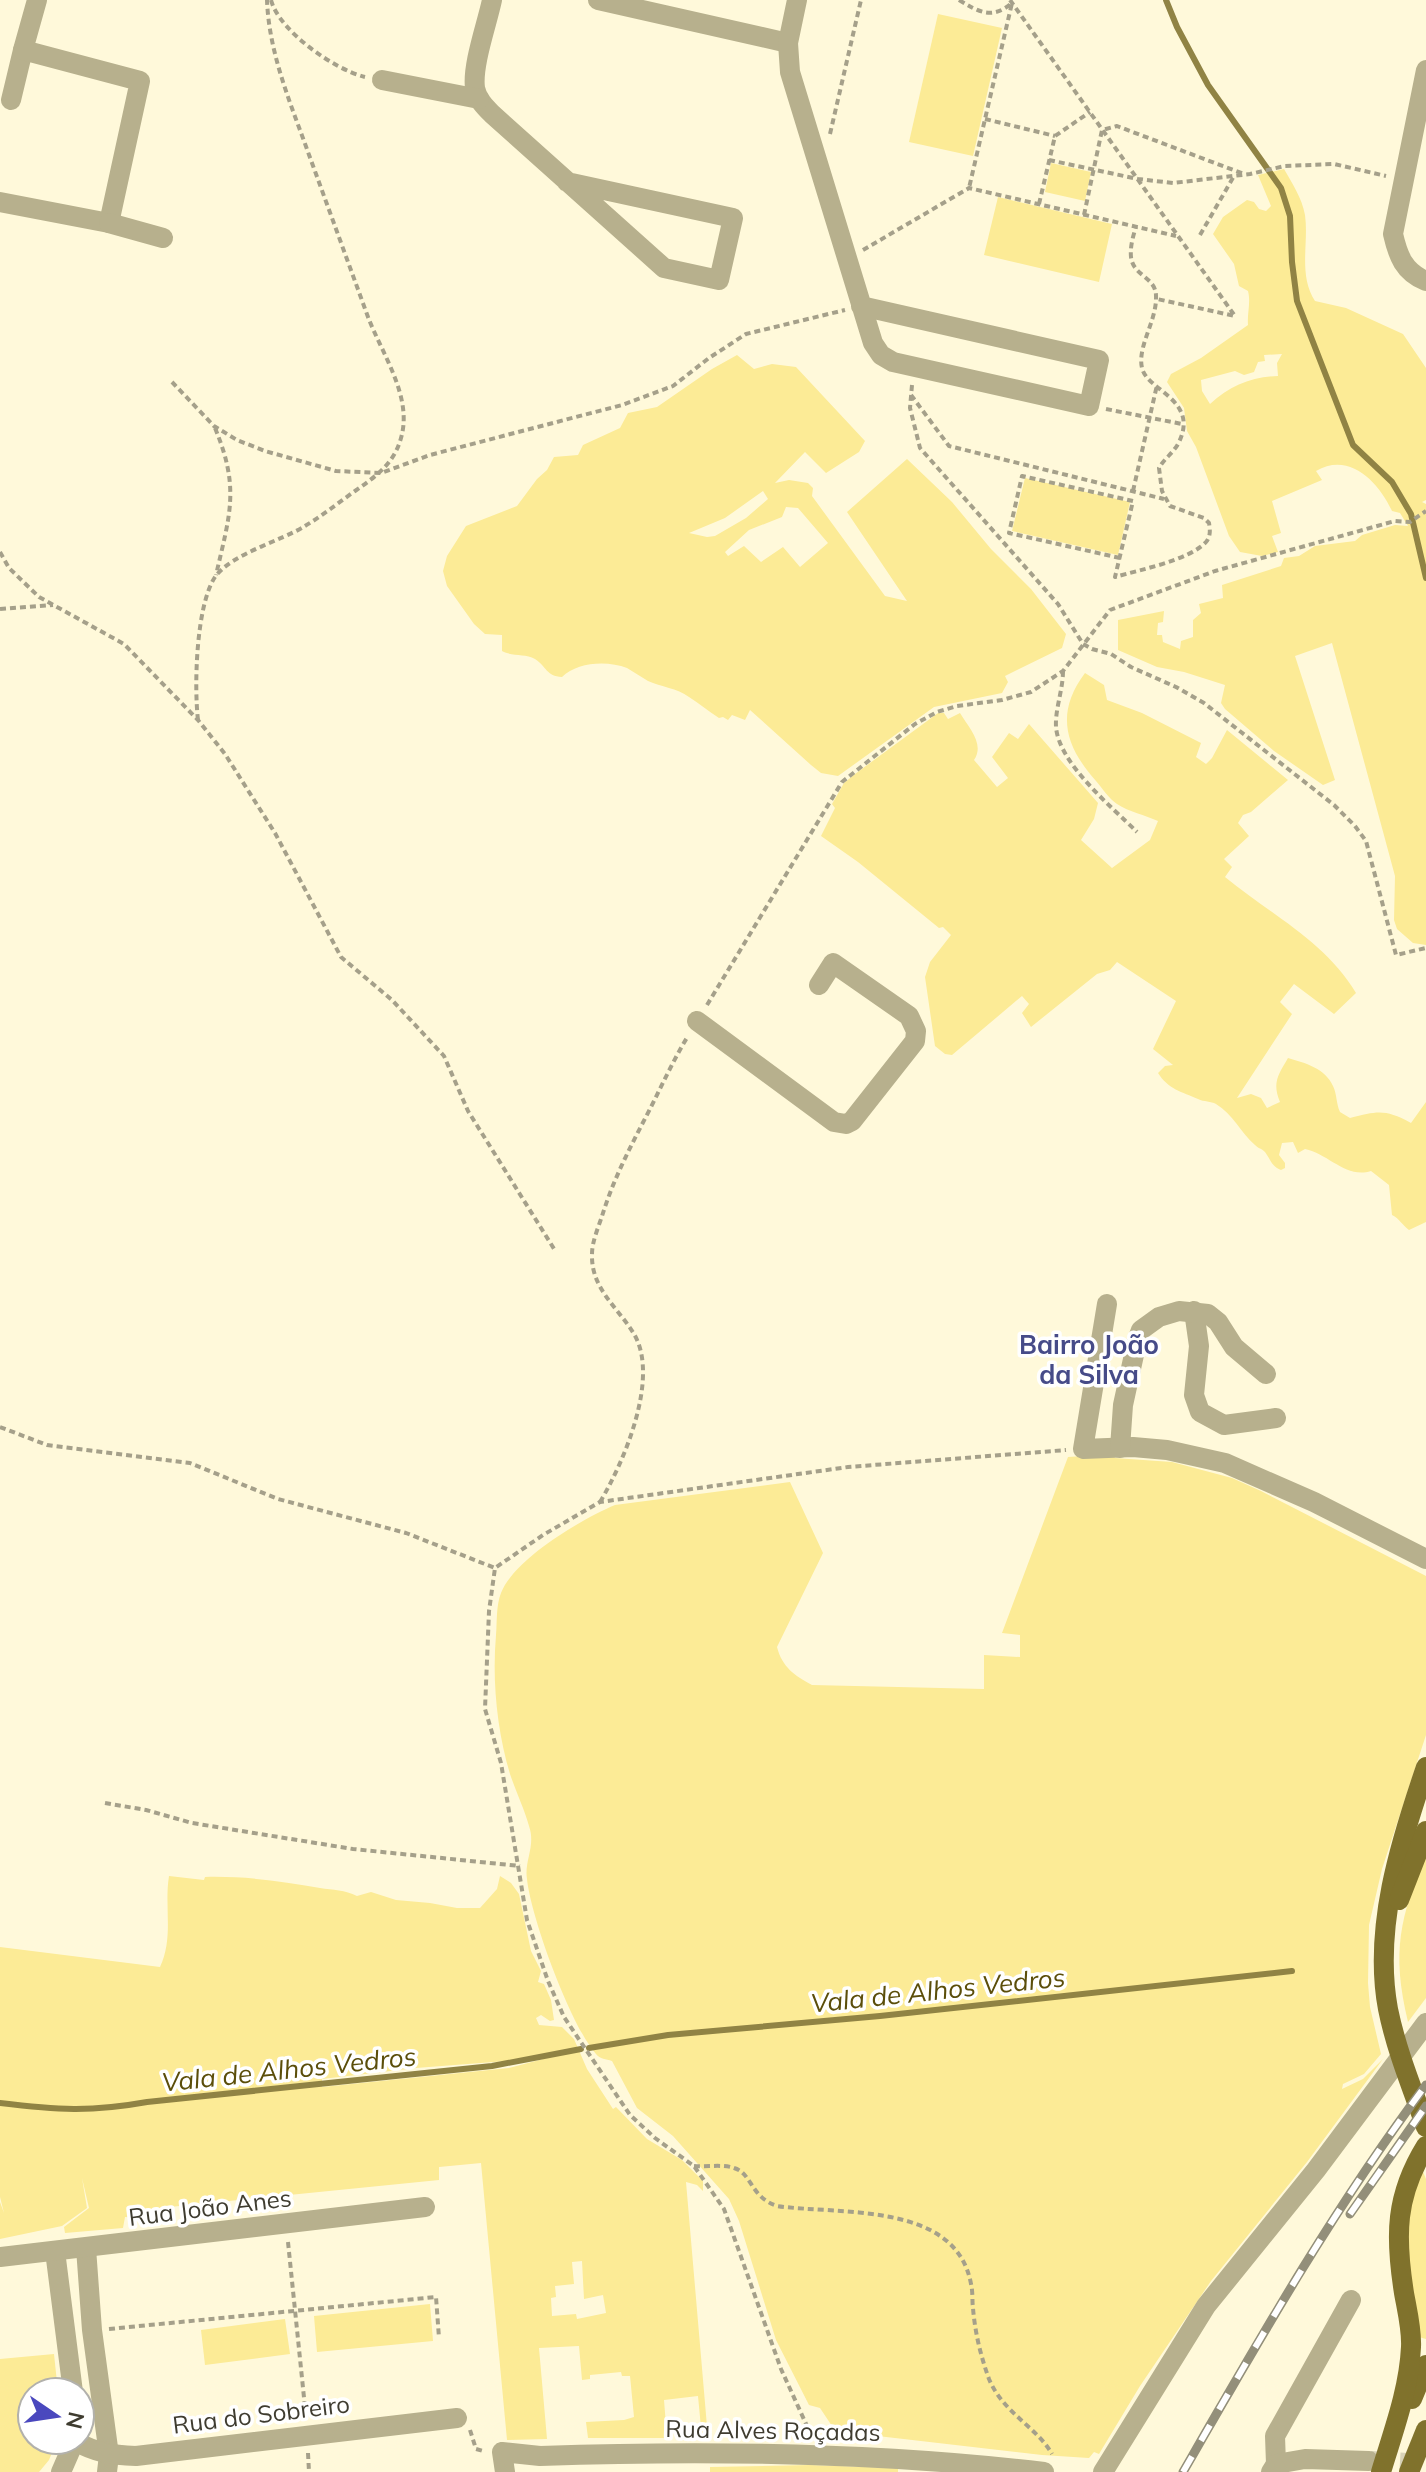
<svg xmlns="http://www.w3.org/2000/svg" width="1426" height="2472" font-family="Mulish,sans-serif">
<style>
.green{fill:#fceb96;fill-rule:evenodd}
.lines{fill:none;stroke-linecap:round;stroke-linejoin:round}
.stream{stroke:#908344;stroke-width:6}
.minor-tunnel{stroke:#d9d3b8;stroke-width:20;stroke-dasharray:20 10;stroke-linecap:butt}
.path{stroke:#a5a08a;stroke-width:4;stroke-dasharray:6 4;stroke-linecap:butt}
.minor{stroke:#b7b08d;stroke-width:20}
.major{stroke:#80722c;stroke-width:20}
.rail-casing{stroke:#938f7a;stroke-width:9}
.rail{stroke:#fff;stroke-width:6;stroke-dasharray:18;stroke-linecap:butt}
.labels{text-anchor:middle;dominant-baseline:central;stroke-width:7;stroke-linejoin:round;paint-order:stroke}
.street-label{font-size:24px;fill:#3f3c30;stroke:#fff}
.neighbourhood-label{font-size:26px;font-weight:bold;fill:#464b88;stroke:#fff}
.water-label{font-size:26px;font-style:italic;fill:#5b4e0a;stroke:#fff}
</style>
<rect width="100%" height="100%" fill="#fff9da"/>
<g class="green">
<polygon points="938,14 1002,28 973,156 909,142"/>
<polygon points="1051,163 1091,172 1085,201 1045,192"/>
<path d="M 1284,169 C 1292,183 1302,198 1305,215 C 1309,243 1298,275 1315,301 L 1346,308 L 1403,334 L 1426,368 L 1426,500 L 1422,502 L 1426,504 L 1426,945 L 1413,943 L 1397,929 L 1394,920 L 1395,876 L 1332,643 L 1295,656 L 1335,780 L 1323,785 L 1274,751 L 1225,709 L 1221,703 L 1225,685 L 1184,672 L 1157,667 L 1118,650 L 1118,620 L 1164,611 L 1163,622 L 1158,623 L 1157,635 L 1162,635 L 1163,642 L 1180,649 L 1181,641 L 1193,637 L 1193,620 L 1201,613 L 1199,604 L 1223,598 L 1222,585 L 1281,566 L 1284,558 L 1299,556 L 1315,546 L 1355,541 L 1362,535 L 1395,525 L 1408,526 L 1400,513 L 1392,511 C 1379,482 1349,451 1316,471 L 1322,480 L 1272,501 L 1281,533 L 1272,536 L 1278,552 L 1262,556 L 1240,552 L 1229,536 L 1196,447 L 1187,431 L 1184,408 L 1167,382 L 1171,374 L 1201,358 L 1248,325 C 1247,313 1251,303 1248,291 L 1239,286 L 1234,264 L 1213,234 L 1223,217 L 1247,200 L 1254,202 L 1259,209 L 1266,211 L 1271,206 L 1258,175 ZM 1282,354 L 1277,363 L 1278,376 C 1251,377 1230,386 1210,404 L 1202,391 L 1201,380 L 1235,371 L 1244,375 L 1254,372 L 1258,362 L 1265,361 L 1264,355 Z"/>
<polygon points="998,197 1112,224 1099,282 984,255"/>
<path d="M 737,355 L 754,369 L 772,364 L 796,367 L 865,441 L 859,452 L 826,473 L 805,452 L 775,483 L 789,480 L 808,483 L 813,488 L 812,496 L 885,596 L 907,601 L 847,512 L 907,459 L 952,502 L 991,549 L 1031,589 L 1066,634 L 1062,648 L 1005,676 L 1008,682 L 1002,693 L 934,707 L 838,776 L 821,773 L 811,765 L 750,710 L 745,720 L 732,715 L 728,720 L 723,717 L 719,718 C 708,711 700,704 689,697 C 677,688 661,687 648,681 C 641,677 634,672 627,668 C 607,660 577,662 562,677 C 546,676 547,667 535,659 C 525,653 513,657 502,651 L 502,635 L 485,634 L 474,624 L 447,586 L 443,571 L 447,556 L 466,526 L 517,506 L 537,479 L 547,470 L 554,457 L 578,455 L 583,445 L 620,428 L 628,413 L 657,407 L 712,369 ZM 763,491 L 768,499 L 746,518 L 715,536 L 707,537 L 689,533 L 725,518 ZM 786,507 L 798,508 L 828,543 L 800,567 L 783,547 L 761,562 L 744,546 L 728,556 L 725,552 L 749,530 L 782,517 Z"/>
<polygon points="1025,478 1130,502 1118,555 1012,531"/>
<path d="M 1085,673 L 1104,685 L 1107,700 L 1142,713 L 1201,743 L 1196,757 L 1206,764 L 1212,758 L 1227,730 L 1288,780 L 1251,812 L 1243,815 L 1238,823 L 1249,836 L 1224,859 L 1232,867 L 1225,877 C 1270,914 1326,942 1356,993 L 1334,1014 L 1294,984 L 1280,1002 L 1292,1014 L 1237,1098 L 1251,1094 L 1261,1098 L 1267,1108 L 1280,1102 C 1272,1083 1278,1075 1288,1058 C 1305,1063 1325,1068 1333,1086 C 1337,1094 1336,1103 1340,1112 L 1350,1118 C 1378,1111 1385,1109 1411,1123 L 1426,1102 L 1426,1222 L 1409,1230 C 1402,1225 1400,1219 1392,1215 L 1389,1185 L 1371,1171 C 1346,1179 1329,1154 1305,1149 L 1298,1153 L 1293,1142 L 1282,1143 L 1279,1155 L 1285,1163 L 1285,1168 L 1281,1170 C 1271,1166 1271,1160 1265,1152 C 1261,1148 1259,1149 1255,1145 C 1241,1133 1233,1114 1216,1104 C 1211,1101 1204,1102 1198,1099 C 1182,1092 1168,1089 1158,1073 L 1165,1066 L 1173,1065 L 1153,1049 L 1176,1001 L 1117,962 L 1110,970 L 1097,974 L 1031,1027 L 1022,1013 L 1029,1004 L 1022,996 L 952,1055 L 945,1054 L 935,1046 L 925,977 L 930,962 L 951,935 L 943,927 L 939,928 L 858,862 L 821,836 L 835,808 L 832,804 L 844,783 L 855,774 L 938,713 L 944,713 L 948,719 L 960,713 C 969,728 985,744 974,760 L 997,787 L 1008,778 L 992,757 L 1009,733 L 1018,739 L 1029,724 L 1098,803 L 1094,819 L 1081,840 L 1112,868 L 1150,840 L 1158,821 C 1145,815 1129,812 1117,804 C 1109,799 1102,788 1096,781 C 1065,746 1055,713 1085,673 Z"/>
<path d="M 1113,1454 L 1115,1458 L 1172,1462 L 1232,1478 L 1261,1491 L 1426,1576 L 1426,1735 L 1382,1869 L 1369,1925 L 1368,1983 L 1370,2007 L 1381,2054 L 1364,2074 L 1343,2084 L 1342,2089 L 1363,2079 L 1383,2059 L 1307,2162 L 1211,2281 L 1140,2386 L 1099,2454 L 1094,2452 L 1089,2458 L 1042,2455 L 843,2432 L 834,2429 L 820,2408 L 809,2405 L 776,2340 L 739,2221 L 729,2199 L 673,2136 L 637,2108 L 612,2061 C 606,2059 600,2059 596,2054 C 571,2026 531,1918 527,1879 C 524,1861 536,1846 529,1826 C 524,1808 516,1792 510,1774 C 497,1730 492,1681 496,1635 C 497,1623 496,1605 501,1593 C 515,1558 582,1519 615,1505 L 790,1482 L 823,1553 L 777,1647 C 782,1667 795,1676 812,1685 L 984,1689 L 984,1655 L 1020,1657 L 1020,1635 L 1002,1633 L 1068,1457 Z"/>
<path d="M 1426,1852 L 1426,1998 L 1408,2022 C 1391,1951 1400,1919 1426,1852 Z"/>
<path d="M 169,1876 L 204,1880 L 205,1877 C 244,1876 282,1881 320,1888 C 333,1890 345,1890 357,1896 L 371,1892 L 396,1900 L 430,1903 L 457,1908 L 480,1908 L 497,1889 L 500,1876 L 511,1883 L 519,1894 L 531,1951 L 541,1971 L 538,1982 L 544,1984 L 551,2000 L 554,2020 L 550,2021 L 541,2015 L 536,2018 L 539,2025 L 562,2027 L 574,2039 L 587,2069 L 613,2109 L 616,2107 L 647,2139 L 682,2160 L 703,2181 L 703,2191 L 697,2185 L 686,2182 L 708,2438 L 702,2438 L 698,2396 L 664,2400 L 667,2438 L 588,2438 L 586,2422 L 624,2420 L 634,2417 L 630,2376 L 622,2376 L 621,2372 L 590,2375 L 590,2379 L 582,2380 L 579,2346 L 539,2348 L 547,2439 L 507,2440 L 481,2163 L 439,2167 L 439,2180 L 150,2209 L 139,2218 L 125,2217 L 123,2228 L 65,2233 L 64,2227 L 89,2208 L 82,2178 L 87,2208 L 62,2226 L 0,2239 L 0,2202 L 4,2213 L 0,2197 L 0,1947 L 160,1967 C 174,1937 164,1907 169,1876 ZM 547,2058 L 509,2068 L 322,2087 L 322,2079 L 416,2068 ZM 582,2261 L 584,2299 L 603,2295 L 606,2313 L 577,2319 L 576,2314 L 552,2316 L 551,2298 L 556,2297 L 555,2286 L 574,2284 L 572,2262 Z"/>
<polygon points="1421,2167 1426,2179 1426,2339 1419,2337 1407,2255 1406,2222"/>
<polygon points="430,2304 433,2341 317,2352 314,2316"/>
<polygon points="285,2319 290,2354 205,2365 201,2330"/>
<polygon points="54,2354 58,2392 32,2392 32,2440 57,2440 49,2460 39,2472 0,2472 0,2359"/>
<polygon points="809,2465 898,2468 898,2472 710,2472 710,2467"/>
</g>
<g class="lines">
<g class="stream">
<polyline points="1166,0 1177,27 1208,85 1281,188 1290,216 1292,262 1297,301 1353,445 1392,482 1411,514 1426,578"/>
<polyline points="589,2048 668,2035 880,2016 1292,1971"/>
<path d="M 0,2103 C 56,2110 92,2112 147,2102 L 492,2066 L 581,2049"/>
</g>
<polyline class="minor-tunnel" points="1370,2461 1426,2464"/>
<g class="path">
<path d="M 271,0 C 279,31 335,70 365,77"/>
<path d="M 959,0 C 979,12 992,20 1012,3 L 969,188"/>
<polyline points="1010,0 1235,316 1157,299"/>
<polyline points="985,119 1055,136"/>
<polyline points="830,134 861,0"/>
<polyline points="1049,160 1138,179 1173,183 1250,174 1285,166 1334,164 1386,176"/>
<polyline points="1039,204 1055,136 1090,112"/>
<polyline points="1084,215 1102,130 1117,126 1130,131 1244,174"/>
<polyline points="1200,235 1234,176"/>
<polyline points="863,250 969,188 1176,236"/>
<polyline points="172,382 214,426 237,440 265,451 336,471 381,473 430,455 622,405 673,386 709,358 746,334 845,310"/>
<polyline points="912,385 910,408 920,448 1058,604 1083,644 1092,649 1111,654 1131,667 1176,687 1204,703 1334,805 1355,826 1366,841 1396,955 1426,948"/>
<polyline points="911,395 949,446 1164,499"/>
<polyline points="1106,409 1182,424"/>
<path d="M 215,428 C 240,488 230,514 216,575"/>
<polyline points="1133,491 1157,385"/>
<polyline points="0,552 9,568 39,597 124,644 198,720 225,754 275,833 341,957 392,1000 444,1056 468,1111 556,1252"/>
<path d="M 1120,558 L 1009,533 L 1022,476 L 1133,501 L 1115,577 C 1139,570 1190,560 1206,542 C 1211,536 1210,530 1209,523 L 1204,518 L 1170,506 L 1162,491 L 1159,468 C 1164,459 1173,453 1178,444 C 1201,400 1147,391 1142,368 C 1137,346 1157,321 1156,296 C 1156,277 1133,276 1131,257 C 1130,247 1133,236 1136,227"/>
<polyline points="0,609 53,605"/>
<path d="M 1063,671 C 1063,690 1055,709 1056,727 C 1059,764 1112,807 1137,832"/>
<path d="M 198,720 C 194,686 196,606 215,577 C 231,554 281,541 305,526 C 322,516 338,503 355,491 C 375,477 394,464 401,438 C 413,397 382,354 368,317 C 348,262 328,207 308,152 C 290,102 269,53 267,0"/>
<polyline points="707,1005 842,782 915,724 937,712 957,706 1002,700 1031,692 1063,671 1110,610 1215,571 1395,521 1410,522 1426,511"/>
<polyline points="0,1427 47,1445 190,1463 278,1499 406,1533 495,1568"/>
<path d="M 600,1502 C 624,1462 660,1378 634,1334 C 617,1306 591,1289 592,1254 C 592,1241 599,1226 603,1213 C 615,1175 633,1142 651,1107 C 663,1083 674,1059 688,1036"/>
<polyline points="105,1803 146,1810 192,1823 353,1849 520,1866"/>
<path d="M 694,2166 C 707,2167 723,2164 734,2168 C 752,2173 750,2197 777,2206 C 839,2215 956,2201 971,2284 C 973,2292 972,2301 973,2308 C 975,2333 981,2357 989,2379 C 1003,2413 1037,2427 1052,2454"/>
<polyline points="288,2242 306,2417"/>
<polyline points="109,2329 436,2297 439,2338"/>
<polyline points="470,2430 476,2449 483,2451"/>
<polyline points="812,2437 781,2369 724,2209 694,2166 655,2138 630,2115 564,2017 548,1981 527,1920 501,1763 485,1709 489,1611 495,1568 543,1535 600,1502 848,1467 1066,1450"/>
<polyline points="308,2453 309,2472"/>
</g>
<g class="minor">
<path d="M 492,0 C 487,24 472,65 475,88 C 477,99 485,107 492,114 L 664,268 L 719,280 L 733,218 L 567,182"/>
<polyline points="598,0 788,43"/>
<polyline points="797,0 788,43 790,72 873,343 881,355 893,362 1089,406 1099,360 861,306"/>
<path d="M 1426,70 L 1393,234 C 1398,256 1404,272 1426,281"/>
<polyline points="382,80 479,99"/>
<polyline points="11,100 23,50"/>
<polyline points="0,202 109,223 140,81 23,50 37,0"/>
<polyline points="109,223 163,238"/>
<polyline points="697,1021 834,1122 846,1124 852,1121 915,1041 916,1031 909,1016 833,963 819,985"/>
<polyline points="1107,1304 1083,1449 1133,1447 1167,1450 1225,1463 1314,1502 1426,1559"/>
<polyline points="1194,1311 1199,1346 1194,1395 1200,1412 1224,1425 1276,1418"/>
<polyline points="1120,1448 1123,1405 1137,1341 1141,1330 1159,1317 1179,1311 1208,1314 1218,1322 1234,1347 1266,1374"/>
<polyline points="86,2248 92,2330 109,2455 107,2472"/>
<polyline points="55,2251 73,2392"/>
<polyline points="0,2257 425,2207"/>
<path d="M 75,2441 C 96,2453 112,2455 136,2456 L 457,2418"/>
<polyline points="1276,2464 1275,2436 1351,2300"/>
<polyline points="61,2472 75,2440"/>
<path d="M 505,2472 L 502,2452 L 540,2456 C 708,2450 877,2452 1044,2472"/>
<polyline points="1103,2472 1206,2306 1316,2170 1426,2023"/>
<polyline points="1271,2472 1276,2464 1305,2459 1369,2461"/>
</g>
<g class="major">
<path d="M 1426,1767 C 1400,1843 1373,1929 1388,2009 C 1396,2049 1412,2088 1426,2127"/>
<polyline points="1399,1900 1426,1831"/>
<polyline points="1412,2399 1426,2365"/>
<path d="M 1381,2472 C 1393,2432 1409,2390 1411,2347 C 1412,2330 1407,2310 1404,2293 C 1395,2236 1395,2196 1426,2146"/>
<polyline points="1409,2472 1426,2430"/>
</g>
<defs>
<g id="rail">
<polyline points="1350,2214 1426,2106"/>
<path d="M 1183,2472 C 1259,2340 1334,2208 1426,2085"/>
</g>
</defs>
<use href="#rail" class="rail-casing"/>
<use href="#rail" class="rail"/>
</g>
<g class="labels">
<g class="street-label">
<text transform="translate(210 2207) rotate(-7)">Rua João Anes</text>
<text transform="translate(261 2414) rotate(-7)">Rua do Sobreiro</text>
<text transform="translate(773 2430) rotate(1)">Rua Alves Roçadas</text>
</g>
<g class="neighbourhood-label">
<text x="1089" y="1344">Bairro João<tspan x="1089" dy="30">da Silva</tspan></text>
</g>
<g class="water-label">
<text transform="translate(938 1990) rotate(-6)">Vala de Alhos Vedros</text>
<text transform="translate(289 2069) rotate(-6)">Vala de Alhos Vedros</text>
</g>
</g>
<g transform="translate(56 2416) rotate(103)"><circle r="38" fill="#ffffff" stroke="#b2b1ac" stroke-width="2"/>
<path d="M0-6L14 30L0 20L-14 30Z" fill="#4a48be"/>
<text y="-12" font-size="22" font-weight="bold" text-anchor="middle" fill="#3f3c30">N</text>
</g>
</svg>
